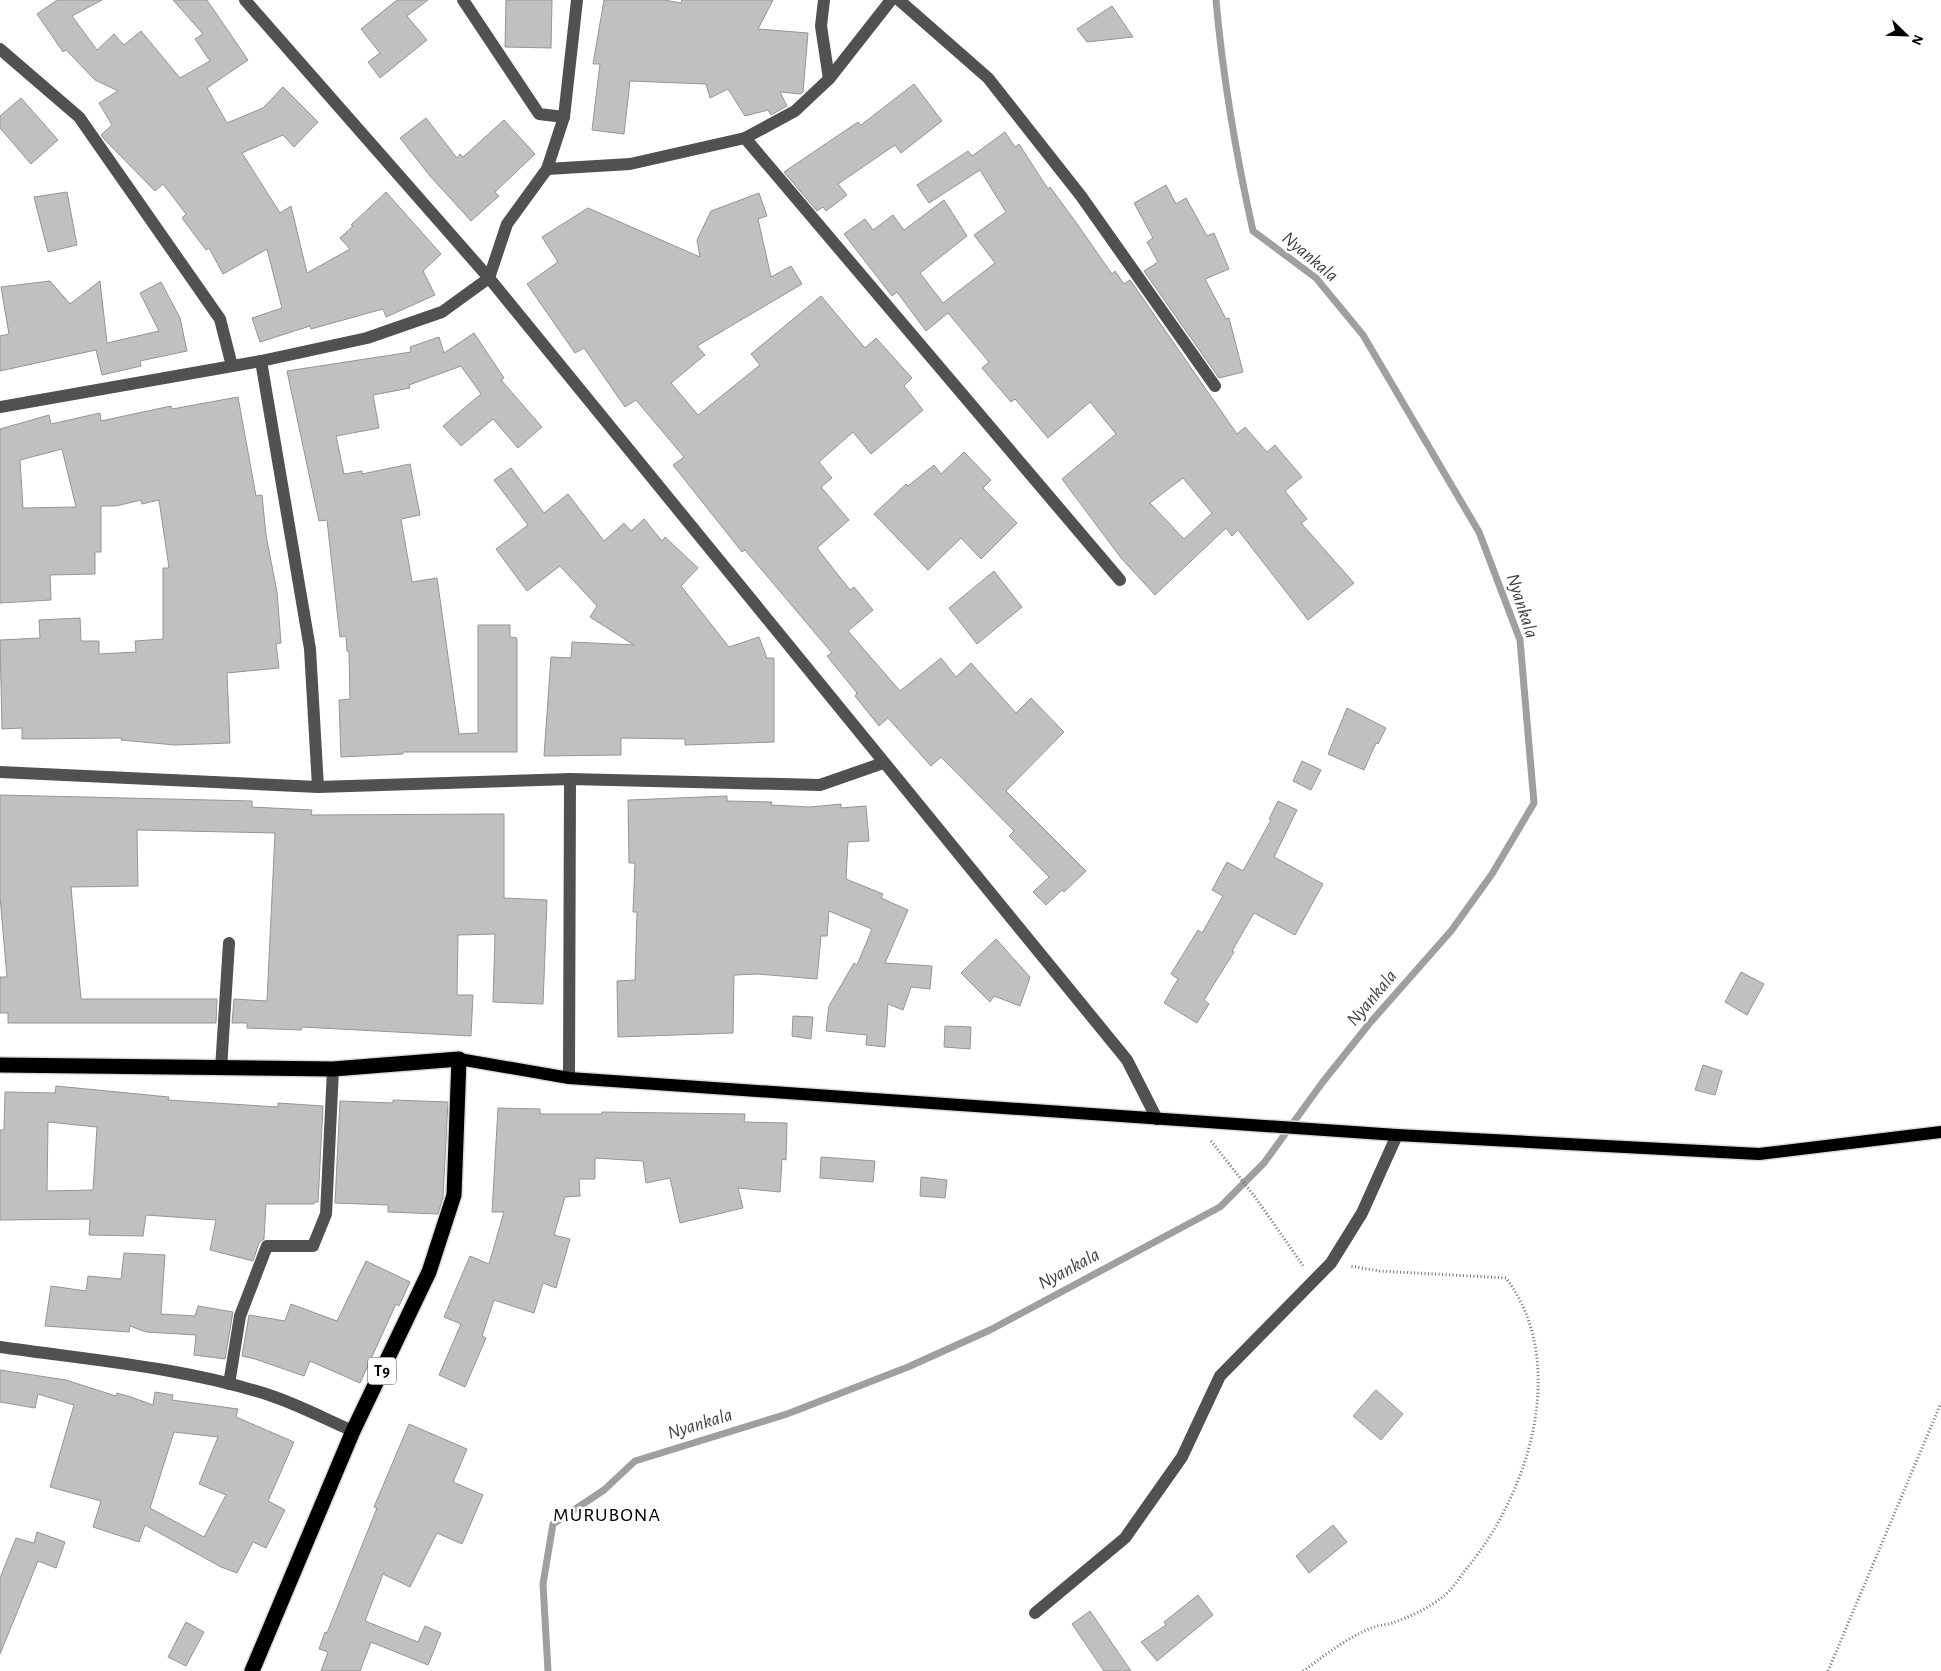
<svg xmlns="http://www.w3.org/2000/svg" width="1941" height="1671" font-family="'Alegreya Sans',sans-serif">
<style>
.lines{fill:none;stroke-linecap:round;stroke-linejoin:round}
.stream{stroke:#9f9f9f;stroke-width:7}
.building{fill:#c0c0c0;stroke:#959595;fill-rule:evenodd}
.major-casing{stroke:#dbdbdb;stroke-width:15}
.highway-casing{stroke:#dbdbdb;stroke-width:18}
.path{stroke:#737373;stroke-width:3;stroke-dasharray:1 2.5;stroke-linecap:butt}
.minor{stroke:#515151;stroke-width:12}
.major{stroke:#000;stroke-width:12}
.highway{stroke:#000;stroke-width:15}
.labels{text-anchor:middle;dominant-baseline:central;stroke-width:5;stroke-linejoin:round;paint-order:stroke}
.shield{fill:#fff;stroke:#4c4c4c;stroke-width:1}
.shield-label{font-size:16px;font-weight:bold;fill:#000}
.water-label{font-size:19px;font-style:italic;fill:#404040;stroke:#fff}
.quarter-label{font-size:20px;letter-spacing:1px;fill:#000;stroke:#fff}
</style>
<rect width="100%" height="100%" fill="#fff"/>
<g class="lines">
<path class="stream" d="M 548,1671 L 543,1584 L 553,1524 L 604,1490 L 635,1461 L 787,1414 L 908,1367 L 990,1330 L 1220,1207 L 1264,1163 L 1322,1083 L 1369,1024 L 1451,931 L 1492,874 L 1534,803 L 1520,640 L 1479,532 L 1363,335 L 1316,278 L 1253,231 C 1236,155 1223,78 1216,0"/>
</g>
<g class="building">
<polygon points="57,0 102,0 72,16 97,50 114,34 124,45 141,31 180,78 210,61 195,39 203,34 173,0 207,0 248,60 207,88 227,123 263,108 283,87 318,122 294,147 283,135 242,153 280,213 291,206 307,273 350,249 340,238 353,226 351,225 386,192 441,254 423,271 435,295 386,317 383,309 311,329 310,326 260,342 252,318 282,308 267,249 223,274 209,248 206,250 182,218 186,214 163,184 155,191 106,141 101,135 112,125 99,103 118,91 95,80 66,50 63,52 37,14"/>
<polygon points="397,0 428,0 407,16 427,40 380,78 368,62 380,53 361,29"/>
<polygon points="506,0 552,0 551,48 505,47"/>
<polygon points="604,0 664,0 681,3 682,0 773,0 758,29 808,33 803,92 801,94 780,92 787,106 771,115 768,110 745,116 728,89 710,98 706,84 630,81 624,134 592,130 600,64 593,64"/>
<polygon points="1112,6 1133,37 1087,42 1077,29"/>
<polygon points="914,84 942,121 901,153 895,145 838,184 847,195 826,211 823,207 817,211 784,172 858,122 861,125"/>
<polygon points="21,98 58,140 31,164 0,128 0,116"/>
<polygon points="426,118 457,158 460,154 463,157 504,120 535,154 495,192 499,196 471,221 430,176 400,138"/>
<path d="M 1005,132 L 1015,147 L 1019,144 L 1048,189 L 1050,187 L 1075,221 L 1112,274 L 1115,271 L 1124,284 L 1130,280 L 1237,434 L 1245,427 L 1267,452 L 1275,445 L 1302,477 L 1285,491 L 1307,519 L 1301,523 L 1354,583 L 1308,620 L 1238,530 L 1232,536 L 1226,528 L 1155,595 L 1121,558 L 1062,479 L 1116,434 L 1090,402 L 1048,438 L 1015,399 L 1011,402 L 982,368 L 989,362 L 948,313 L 926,331 L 897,292 L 892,296 L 844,234 L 865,219 L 873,230 L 893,215 L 904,230 L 944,200 L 967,236 L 920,273 L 943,303 L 995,263 L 974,235 L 1006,212 L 980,170 L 929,203 L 917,185 L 968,151 L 972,156 ZM 1183,478 L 1212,513 L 1184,539 L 1150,503 Z"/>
<polygon points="1166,185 1176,204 1186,198 1207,236 1214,233 1229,269 1205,279 1226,319 1229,318 1243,372 1219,378 1144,271 1158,262 1147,242 1153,238 1134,203"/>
<polygon points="67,192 77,245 48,252 34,197"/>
<polygon points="759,193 767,216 758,219 771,277 791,266 802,284 697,346 705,355 671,383 698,415 760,365 751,354 821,296 865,348 876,338 912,378 904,386 923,410 871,454 853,432 819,462 832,478 821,487 849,520 817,548 850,590 854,587 873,610 848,631 900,691 941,658 956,677 971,663 1016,713 1031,698 1064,732 1006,791 1086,871 1064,892 1062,890 1046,905 1033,892 1049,877 1009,836 1014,831 941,757 931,766 888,718 879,726 855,696 857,693 827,656 832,653 745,550 742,552 673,465 684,457 636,400 625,407 584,348 575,353 527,284 558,262 542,237 588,208 700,257 697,240 711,211"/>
<polygon points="50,281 70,304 100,281 107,343 159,331 140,293 161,282 180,318 187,351 140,361 141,366 102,375 96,350 0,371 0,336 9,334 1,287"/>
<polygon points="474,333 504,378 501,380 542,427 518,448 493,419 461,446 443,426 481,394 461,366 409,385 410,388 373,395 379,428 336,436 344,474 362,471 362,474 410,464 420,515 401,519 412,582 437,578 459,734 478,733 478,625 510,625 510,637 517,638 517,752 403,752 403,754 341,757 339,700 350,699 349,652 347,651 346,636 340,637 327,520 319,521 287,371 411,352 410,347 439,337 444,353"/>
<path d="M 238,397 L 256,496 L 262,495 L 266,535 L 277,592 L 281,643 L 276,644 L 279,668 L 227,673 L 230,743 L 175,745 L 121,740 L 122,738 L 22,739 L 22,728 L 2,729 L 0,640 L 40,638 L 39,620 L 80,618 L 81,641 L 99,641 L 99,654 L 136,652 L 135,641 L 163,639 L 163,568 L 169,568 L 159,500 L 142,504 L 141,500 L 116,506 L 101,506 L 101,552 L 95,552 L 95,574 L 50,575 L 51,600 L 0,603 L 0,429 L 49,415 L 51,424 L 100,413 L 101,421 L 171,406 L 172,409 ZM 62,449 L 76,507 L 23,508 L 20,460 Z"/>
<polygon points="964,452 991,480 983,488 1017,523 981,559 961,538 928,570 874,514 906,484 908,486 934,465 941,474"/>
<polygon points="511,468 544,513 568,494 604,541 624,523 631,531 644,519 662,541 665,537 698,568 681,586 729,647 759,637 767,658 774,658 774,742 685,745 685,739 621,738 621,755 544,756 551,657 571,658 572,642 634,645 590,617 597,606 560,566 527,591 496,549 528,525 494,480"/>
<polygon points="994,571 1022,607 977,644 949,608"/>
<polygon points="1347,708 1386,728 1378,744 1376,743 1364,770 1328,754"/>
<polygon points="1302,761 1321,770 1311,790 1293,781"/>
<polygon points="0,795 252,801 252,807 312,810 311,815 504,814 504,898 547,900 543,1004 493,1002 495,934 458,935 457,995 473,995 471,1036 302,1027 301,1030 247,1028 247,1023 232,1023 234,999 267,1001 275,833 137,830 138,886 71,887 81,999 217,999 216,1023 8,1023 8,1013 0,1013 0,977 7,977 0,897"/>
<polygon points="727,796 727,801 772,802 771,805 810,807 841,804 841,808 866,806 869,841 848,842 846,879 883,894 881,898 908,910 885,963 932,966 930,989 911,987 903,1010 888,1004 885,1047 866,1045 867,1035 826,1031 829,1006 854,963 857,965 872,929 829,911 827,936 821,936 817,979 758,974 734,975 733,1033 618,1037 617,981 635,980 637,912 633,912 635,863 629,863 628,800"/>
<polygon points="1278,801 1297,810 1274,857 1323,884 1295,935 1254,913 1232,951 1234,952 1204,1000 1209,1004 1197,1023 1164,1003 1178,979 1171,974 1198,930 1202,933 1223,896 1212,890 1227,862 1243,871 1271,820 1269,819"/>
<polygon points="996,939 1030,977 1020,1006 994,996 990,1002 961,973"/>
<polygon points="1741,972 1764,984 1747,1015 1725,1002"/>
<polygon points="793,1016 813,1017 811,1039 792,1036"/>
<polygon points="945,1026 971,1027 970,1049 944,1047"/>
<polygon points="1703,1065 1722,1071 1715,1095 1695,1090"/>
<path d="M 56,1086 L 169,1097 L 168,1100 L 278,1107 L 278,1103 L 323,1106 L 318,1202 L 314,1202 L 314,1204 L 266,1204 L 264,1239 L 259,1243 L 253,1261 L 210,1250 L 216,1220 L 146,1215 L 143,1236 L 89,1235 L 90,1219 L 0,1220 L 0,1130 L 4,1130 L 5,1092 L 55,1093 ZM 48,1122 L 97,1127 L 93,1190 L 47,1191 Z"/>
<polygon points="393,1100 448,1102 443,1197 438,1214 388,1212 388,1205 335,1203 340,1101 393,1103"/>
<polygon points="498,1108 540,1109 540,1114 602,1114 602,1112 745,1114 744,1122 787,1123 786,1160 782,1159 780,1192 738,1188 743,1208 680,1223 670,1178 646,1183 643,1161 595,1158 595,1179 579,1179 580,1196 565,1197 554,1235 570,1239 556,1288 543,1283 534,1313 494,1300 482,1336 486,1338 465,1387 439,1375 461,1324 444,1317 470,1256 489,1264 504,1212 492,1212"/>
<polygon points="821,1157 875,1161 873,1182 820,1178"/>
<polygon points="921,1177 947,1180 945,1198 920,1196"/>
<polygon points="124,1253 165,1255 161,1314 195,1316 198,1306 233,1312 225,1359 194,1355 196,1335 146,1332 130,1326 129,1332 45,1326 51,1286 86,1291 88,1276 121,1279"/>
<polygon points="366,1261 410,1282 399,1306 396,1304 360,1383 310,1361 304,1376 255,1359 242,1356 249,1315 285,1321 291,1304 337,1321"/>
<path d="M 0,1370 L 66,1380 L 116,1396 L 117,1393 L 131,1397 L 153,1405 L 155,1392 L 173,1395 L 172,1400 L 238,1409 L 236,1417 L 294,1442 L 268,1501 L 285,1510 L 266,1548 L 253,1542 L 237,1573 L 221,1567 L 145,1525 L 139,1542 L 93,1527 L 101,1501 L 50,1487 L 74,1405 L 38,1394 L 35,1408 L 0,1402 ZM 174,1432 L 218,1437 L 199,1484 L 226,1495 L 204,1537 L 150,1508 Z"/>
<polygon points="1376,1390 1403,1414 1381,1440 1353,1416"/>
<polygon points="409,1424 467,1449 453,1482 483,1495 462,1544 437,1533 410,1587 383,1574 365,1621 418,1642 425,1626 441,1633 428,1665 371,1642 360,1671 321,1671 328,1652 319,1649 325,1632 327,1633 377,1508 374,1507"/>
<polygon points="1333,1525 1347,1542 1309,1573 1296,1556"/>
<polygon points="37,1532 65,1542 56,1568 38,1561 0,1654 0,1578 16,1538 34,1543"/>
<polygon points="1198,1595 1213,1615 1157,1661 1141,1642 1166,1625 1164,1622"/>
<polygon points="1090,1611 1131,1671 1104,1671 1072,1624"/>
<polygon points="186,1622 204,1632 186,1666 168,1657"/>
</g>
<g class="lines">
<defs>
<polyline id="major" points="459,1059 569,1078 1397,1135 1759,1154 1941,1132"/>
<polyline id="highway" points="0,1065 333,1069 459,1059 454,1195 429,1272 353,1431 252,1671"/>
</defs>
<use href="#major" class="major-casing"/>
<use href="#highway" class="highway-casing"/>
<g class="path">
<polyline points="1211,1141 1255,1197 1304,1267"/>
<path d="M 1303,1671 C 1326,1655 1347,1637 1374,1627 C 1379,1625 1386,1625 1392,1623 C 1410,1617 1431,1607 1445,1595 C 1454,1587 1460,1577 1467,1568 C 1529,1493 1570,1363 1506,1278 L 1380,1271 L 1350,1266"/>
<polyline points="1828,1671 1941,1403"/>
</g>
<g class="minor">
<polyline points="245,0 489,278 1127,1060 1157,1119"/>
<polyline points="463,0 539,114 564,117"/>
<polyline points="824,0 821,26 829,79"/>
<polyline points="899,0 988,78 1081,196 1215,386"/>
<polyline points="0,49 79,117 220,319 232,366"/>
<polyline points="745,138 1120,580"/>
<polyline points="547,169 630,164 745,138 795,111 829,79 891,0"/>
<polyline points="261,361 310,649 318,787"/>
<polyline points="0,407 261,361 367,338 442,312 489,278 507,224 547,169 564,117 577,0"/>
<polyline points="0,772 318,787 570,779 820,785 883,763"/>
<polyline points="221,1069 229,943"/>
<polyline points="569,1078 570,779"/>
<path d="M 0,1347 C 89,1360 183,1367 269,1395 C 297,1404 325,1419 353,1431"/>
<polyline points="229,1384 240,1316 267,1246 313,1246 326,1214 333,1069"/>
<polyline points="1035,1613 1125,1538 1182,1457 1220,1376 1331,1263 1362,1213 1397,1135"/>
</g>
<use href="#major" class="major"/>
<use href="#highway" class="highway"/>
</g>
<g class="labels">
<rect class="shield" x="368" y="1357.5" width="28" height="27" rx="4"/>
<g class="shield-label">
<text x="382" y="1371">T9</text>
</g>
<g class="water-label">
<text transform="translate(1310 257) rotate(40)">Nyankala</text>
<text transform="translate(1522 606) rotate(72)">Nyankala</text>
<text transform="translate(1372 998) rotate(-50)">Nyankala</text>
<text transform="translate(1069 1269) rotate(-28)">Nyankala</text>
<text transform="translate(700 1424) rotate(-17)">Nyankala</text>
</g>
<g class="quarter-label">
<text x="607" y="1515">MURUBONA</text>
</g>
</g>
<g transform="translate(1906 35) rotate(113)" stroke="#ffffff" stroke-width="4" paint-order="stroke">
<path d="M0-4L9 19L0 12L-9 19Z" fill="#000000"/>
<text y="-8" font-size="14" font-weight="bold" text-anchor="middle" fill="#000000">N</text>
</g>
</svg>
